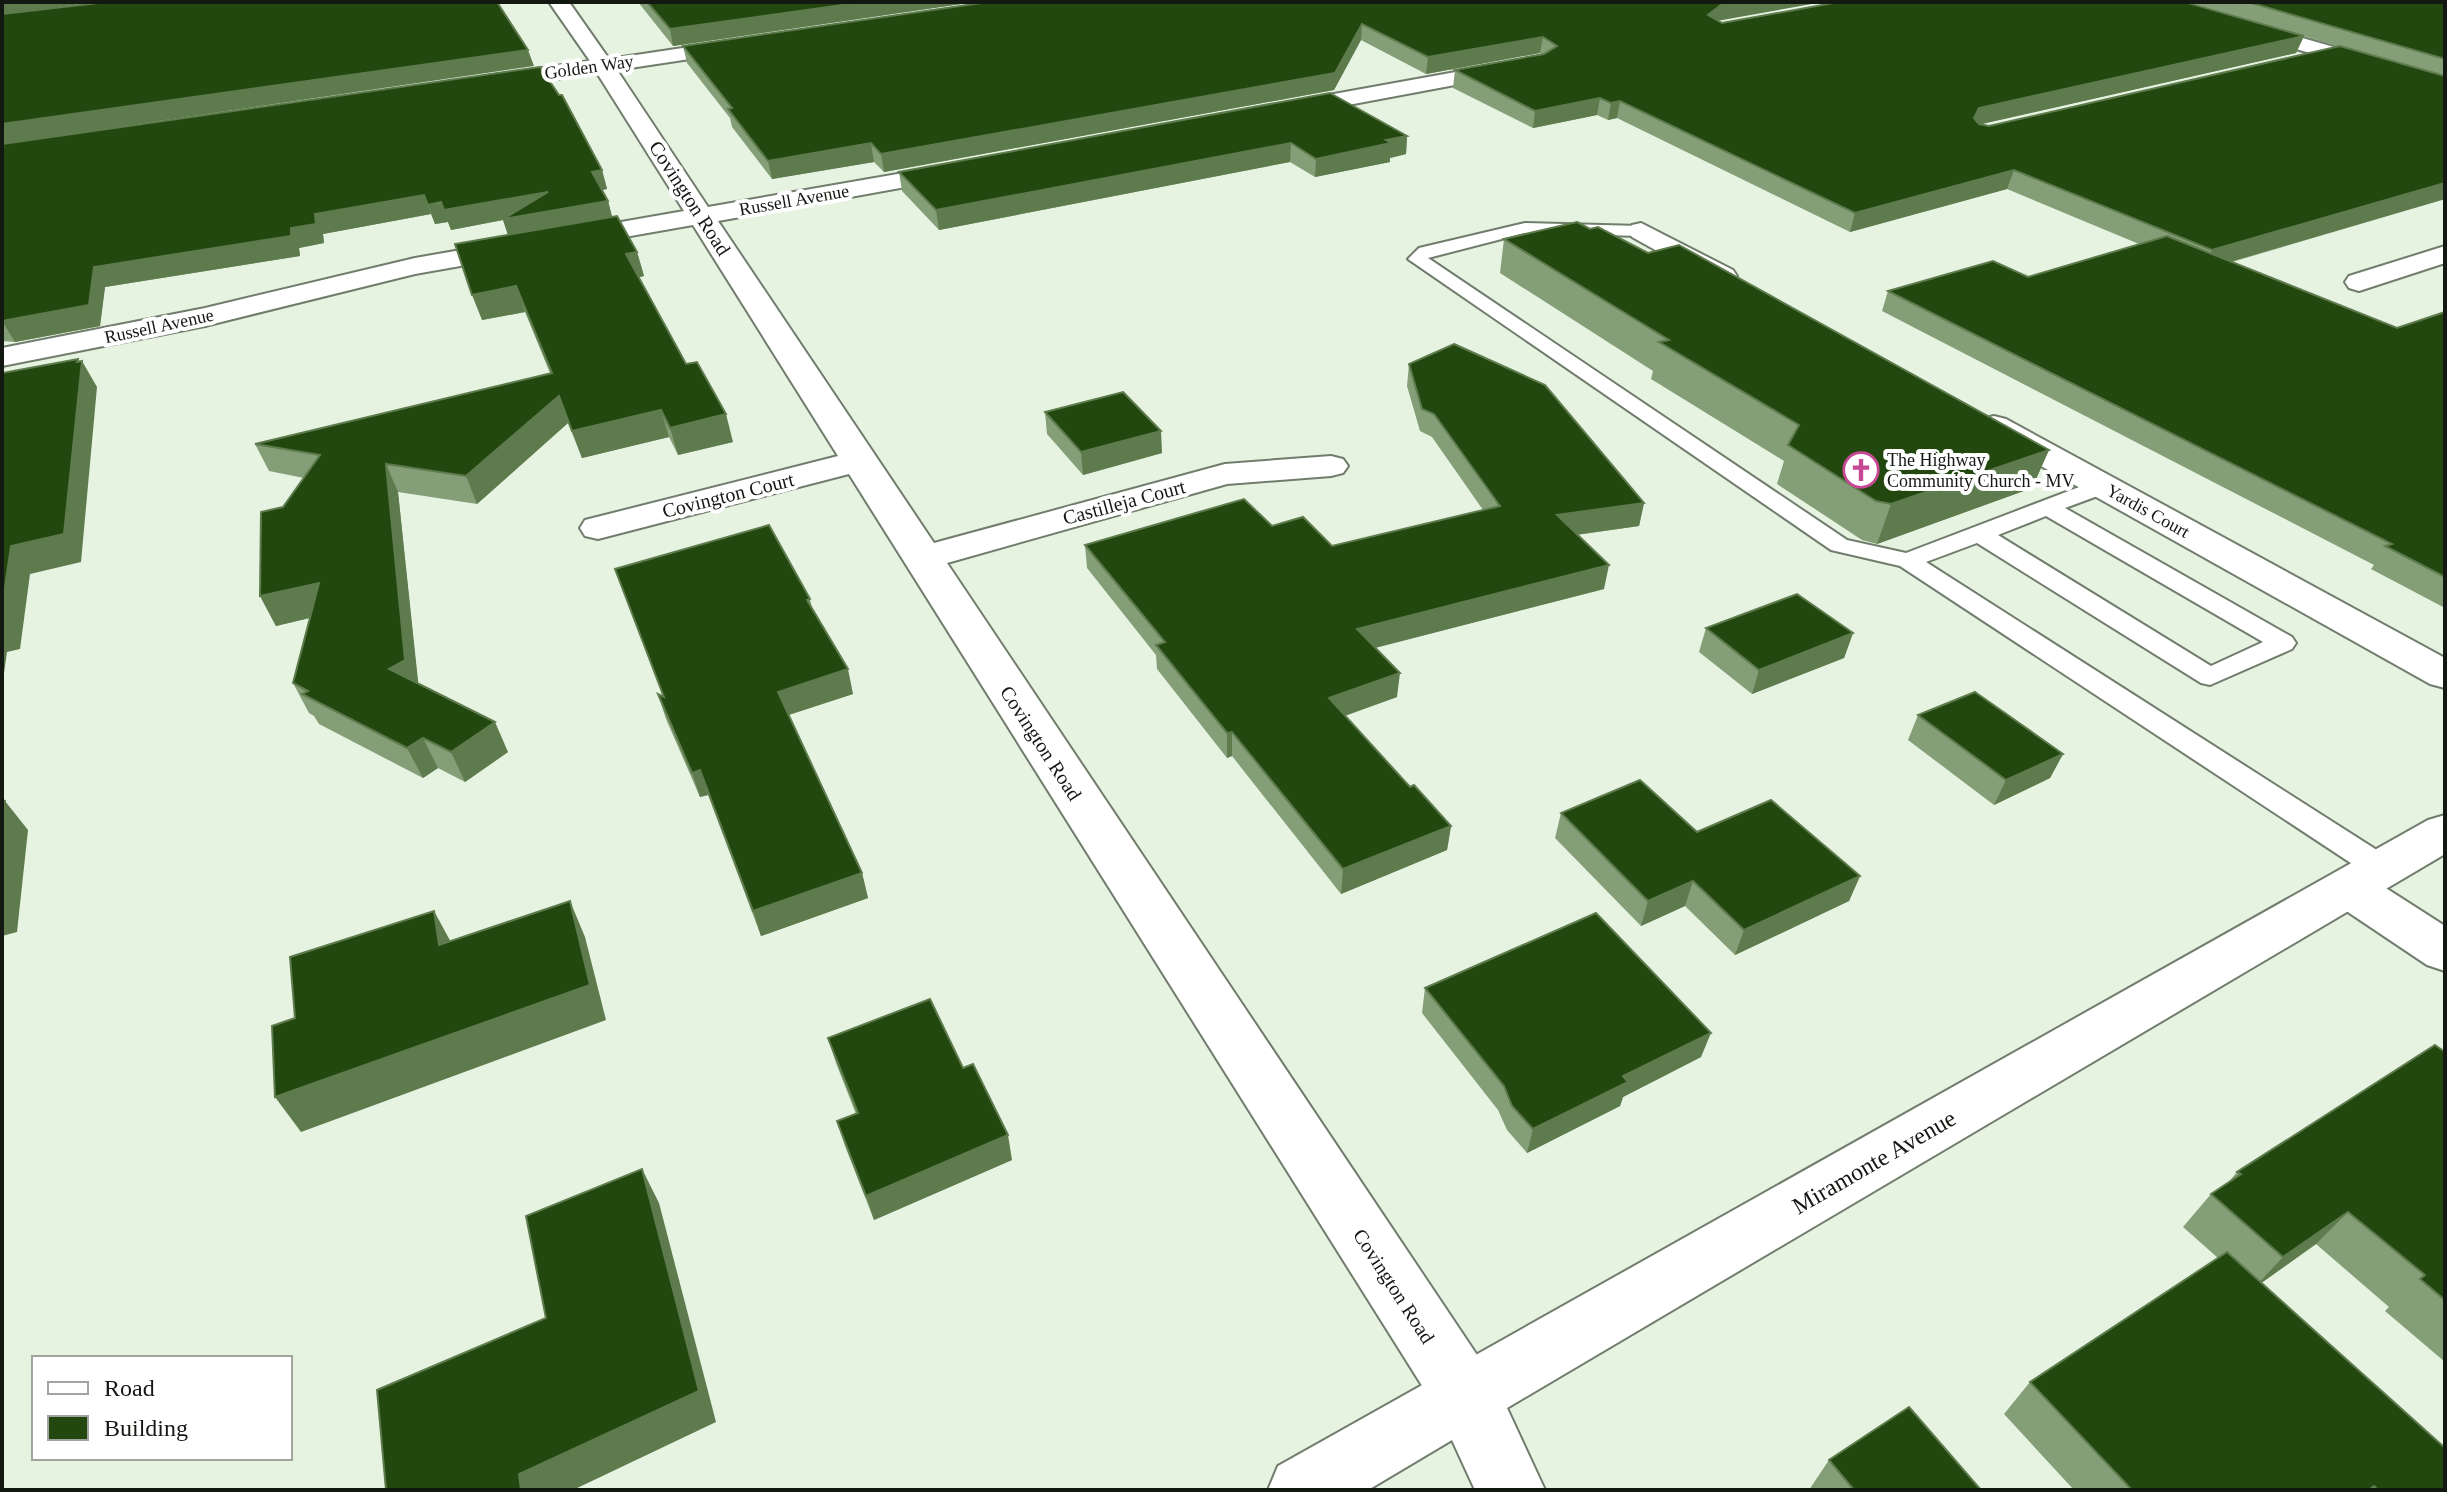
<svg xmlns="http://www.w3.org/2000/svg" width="2447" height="1492" font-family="Georgia,serif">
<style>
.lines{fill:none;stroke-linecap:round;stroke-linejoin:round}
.service-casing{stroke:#717d6c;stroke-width:4}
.minor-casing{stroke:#717d6c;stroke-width:4}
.tertiary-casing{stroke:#717d6c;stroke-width:4}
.service{fill:#fff;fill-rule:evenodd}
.minor{fill:#fff;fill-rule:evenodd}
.tertiary{fill:#fff;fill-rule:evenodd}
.wall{fill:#849e78;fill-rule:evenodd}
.shaded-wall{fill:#5e7b4e}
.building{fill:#23480f;stroke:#5e7b4e;stroke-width:2}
.labels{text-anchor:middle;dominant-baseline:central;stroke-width:8;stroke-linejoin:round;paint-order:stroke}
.far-street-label{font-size:18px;fill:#141812;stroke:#fff}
.far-poi-label{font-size:18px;fill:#141812;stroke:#fff;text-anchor:start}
.street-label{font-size:20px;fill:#141812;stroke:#fff}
.near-street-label{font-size:24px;fill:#141812;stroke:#fff}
</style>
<rect width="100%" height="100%" fill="#e6f3e1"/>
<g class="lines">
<defs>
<path id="service" d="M 1525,223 L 1641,226 L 1650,231 L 1641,236 L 1525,233 L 1428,258 L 1847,540 L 1906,553 L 2095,481 L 2111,481 L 2114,486 L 2111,491 L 2065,508 L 2292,637 L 2296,643 L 2292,649 L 2210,685 L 2201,683 L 1977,543 L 1926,562 L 2394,861 L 2398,869 L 2394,877 L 2383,880 L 2372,877 L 1900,566 L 1831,550 L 1408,259 L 1419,248 ZM 2046,516 L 2263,642 L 2211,666 L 1998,535 Z"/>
<g id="minor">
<polygon points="549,2 569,2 609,59 743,39 750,41 753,45 743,51 617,70 708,207 961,163 970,165 973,170 970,175 961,177 718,221 934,543 1225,464 1331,456 1343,459 1348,466 1343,473 1331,476 1227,484 947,563 1489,1373 1499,1396 1489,1419 1466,1429 1443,1419 849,474 598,539 585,536 580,528 585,520 838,456 693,225 415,274 205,326 2,366 2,348 205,308 415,258 684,211 597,73 487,90 476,83 487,76 590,61"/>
<polygon points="2147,2 2178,2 2445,79 2445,93 2150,6"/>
<polygon points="1511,62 1522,68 1519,73 1284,117 1276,115 1273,110 1276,105 1284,103"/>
<polygon points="1641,223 1733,270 1737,276 1733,282 1723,284 1713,282 1632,237 1628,231 1632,225"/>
<polygon points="2445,246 2445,263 2359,291 2349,288 2345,282 2349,276"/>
<polygon points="1994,416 2006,419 2445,658 2445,688 2430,684 1982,433 1977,426 1982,419"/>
<polygon points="2350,871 2367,876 2445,926 2445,971 2427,965 2333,902 2326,889 2333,876"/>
</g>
<polygon id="tertiary" points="2445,815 2445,854 1507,1408 1545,1490 1475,1490 1452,1440 1368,1490 1268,1490 1278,1466 2428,820"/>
</defs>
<use href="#service" class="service-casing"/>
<use href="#minor" class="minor-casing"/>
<use href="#tertiary" class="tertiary-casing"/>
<use href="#service" class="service"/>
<use href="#minor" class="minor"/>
<use href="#tertiary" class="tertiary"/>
</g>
<g class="wall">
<polygon points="638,2 975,2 673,46"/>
<path d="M 988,2 L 1719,21 L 1722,23 L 2303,36 L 2189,2 L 2445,2 L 2445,199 L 2232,262 L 2397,328 L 2445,312 L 2445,608 L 2371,569 L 2374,565 L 1882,311 L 1888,291 L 2028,277 L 2139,244 L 2007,189 L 1850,232 L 1617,118 L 1608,120 L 1597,115 L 1533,128 L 1453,88 L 1455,70 L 1542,54 L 1540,53 L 1426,74 L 1361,40 L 1334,90 L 884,172 L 874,162 L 772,179 L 732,127 L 730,118 L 687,63 L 683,46 ZM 2304,36 L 2339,47 L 1989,126 L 1981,124 L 2296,53 Z"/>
<polygon points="1330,93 1407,136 1406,154 1390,158 1390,162 1315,177 1290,162 939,230 902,191 899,172"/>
<polygon points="2,144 602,170 607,189 602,190 608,201 612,217 637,252 644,276 639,277 686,364 733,442 678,455 669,437 582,458 568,423 477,504 398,492 418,684 508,752 465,782 438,768 423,778 319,724 314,716 309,713 293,683 310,618 276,626 260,596 283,507 304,478 269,471 255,444 550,373 525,312 482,320 508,235 503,220 451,230 448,222 435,224 431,214 323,234 324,243 299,248 300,256 105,287 100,326 15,342 2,341"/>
<polygon points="1590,229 1648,253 2049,450 2032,488 1877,544 1862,540 1777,484 1784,461 1651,379 1653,371 1500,273 1504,239"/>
<polygon points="1409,364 1644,503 1639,526 1577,535 1604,589 1375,648 1397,697 1345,716 1410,787 1451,826 1447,850 1341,894 1232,756 1227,758 1157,669 1156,655 1087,568 1085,545 1272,526 1332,546 1483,510 1432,437 1420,431 1407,386"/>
<polygon points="1045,412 1162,453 1083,475 1047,434"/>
<polygon points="615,569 810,599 812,608 853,694 789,715 862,873 868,898 761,936 708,795 700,797 666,719 658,694 663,697"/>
<polygon points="1706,628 1853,633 1844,658 1752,694 1699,652"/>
<polygon points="1918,715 2063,754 2050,778 1994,805 1908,740"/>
<polygon points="1561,813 1860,876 1849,901 1735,955 1685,906 1641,926 1555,838"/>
<polygon points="1425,988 1701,1057 1623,1097 1620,1106 1527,1153 1507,1130 1498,1110 1422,1013"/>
<polygon points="828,1038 963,1068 1012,1160 874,1220 845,1146 837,1121 856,1114 836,1063"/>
<polygon points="2445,1052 2445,1362 2385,1311 2389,1307 2316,1244 2261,1283 2445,1490 2074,1490 2004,1414 2030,1382 2218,1258 2183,1227 2211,1194 2228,1183 2237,1172"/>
<polygon points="1829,1460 1981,1490 1809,1490"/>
</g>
<g class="shaded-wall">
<polygon points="2,2 97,2 2,14"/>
<polygon points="864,2 975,2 673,46 670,29"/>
<polygon points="1739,2 1823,2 1717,21 1708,15 1721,5"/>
<polygon points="1362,24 1361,40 1334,90 884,172 881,154"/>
<polygon points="2304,36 2296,53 1973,126 1974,118 1979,108"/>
<polygon points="1543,37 1540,53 1426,74 1428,57"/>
<polygon points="528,50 534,66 2,144 2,124"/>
<polygon points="1600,98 1597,115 1533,128 1535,111"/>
<polygon points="1620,101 1617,118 1608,120 1611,103"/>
<polygon points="1407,136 1406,154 1390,158 1390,162 1315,177 1316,159"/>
<polygon points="871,143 874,162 772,179 768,161"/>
<polygon points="1291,143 1290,162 939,230 936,210"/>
<polygon points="602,170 607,189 597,191 592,172"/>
<polygon points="2014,170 2007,189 1850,232 1855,213"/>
<polygon points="2445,183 2445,199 2202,270 2212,250"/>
<polygon points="548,192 608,201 613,220 509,238 503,220 451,230 448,222 435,224 428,205"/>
<polygon points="424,195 431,214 323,234 324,243 299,248 300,256 105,287 100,326 15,342 2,321 94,267 291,228 315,214"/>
<polygon points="637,252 644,276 633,279 626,254"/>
<polygon points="516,286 525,312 482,320 472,295"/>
<polygon points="78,359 82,365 82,361 97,387 81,562 30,574 20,649 7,652 2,687 2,608 11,546"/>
<polygon points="559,396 568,423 477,504 466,476"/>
<polygon points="661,410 669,437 582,458 572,431"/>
<polygon points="726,414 733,442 678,455 670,428"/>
<polygon points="1161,431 1162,453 1083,475 1081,452"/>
<polygon points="2049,450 2032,488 1877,544 1891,504"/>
<polygon points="386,464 398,492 419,690 389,669"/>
<polygon points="1644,503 1639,526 1552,538 1557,515"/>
<polygon points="1609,565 1604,589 1355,653 1357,629"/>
<polygon points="319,583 334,612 276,626 260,596"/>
<polygon points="1853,633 1844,658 1752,694 1759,670"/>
<polygon points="848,669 853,694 785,716 778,692"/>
<polygon points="1400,673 1397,697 1327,722 1329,698"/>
<polygon points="495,722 508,752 465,782 451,752"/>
<polygon points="1232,732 1232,756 1227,758 1227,733"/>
<polygon points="423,738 438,768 423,778 407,748"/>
<polygon points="2063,754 2050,778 1994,805 2006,780"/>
<polygon points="700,770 708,795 700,797 692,773"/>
<polygon points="5,801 28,830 17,932 2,936 2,823"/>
<polygon points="1451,826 1447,850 1341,894 1343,869"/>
<polygon points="862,873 868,898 761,936 753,911"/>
<polygon points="1860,876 1849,901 1735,955 1744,930"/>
<polygon points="1693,881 1685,906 1641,926 1648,901"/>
<polygon points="570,901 585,937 606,1020 301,1132 275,1097"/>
<polygon points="434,911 453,946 439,945"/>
<polygon points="1711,1033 1701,1057 1623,1097 1620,1106 1527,1153 1533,1129 1623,1076"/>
<polygon points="1008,1135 1012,1160 874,1220 866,1196"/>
<polygon points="642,1169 659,1203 716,1422 573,1490 521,1490 519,1474"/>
<polygon points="2348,1212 2316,1244 2253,1289 2283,1257"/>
</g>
<g class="building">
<polygon points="107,2 497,2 528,50 2,124 2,14"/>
<polygon points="647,2 864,2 670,29"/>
<polygon points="988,2 1739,2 1721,5 1708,15 1722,23 1839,2 2185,2 2304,36 1979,108 1974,118 1979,124 1989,126 2340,46 2445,76 2445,183 2212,250 2014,170 1855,213 1620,101 1611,103 1600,98 1535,111 1455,70 1544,54 1557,46 1543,37 1428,57 1362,24 1335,73 881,154 871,143 768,161 728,109 732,108 683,46"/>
<polygon points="2248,2 2445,2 2445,59"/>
<polygon points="540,67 559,95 562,95 602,170 592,172 608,201 503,219 548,192 444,210 441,202 428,205 424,195 315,214 316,224 291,228 291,236 94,267 89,305 2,321 2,144"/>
<polygon points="1330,93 1407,136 1386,140 1391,143 1316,159 1291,143 936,210 899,172"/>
<polygon points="617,216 637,252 626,254 686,364 697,362 726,414 670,428 661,410 572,431 559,396 466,476 386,464 405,660 389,669 495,722 451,752 423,738 407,748 302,694 308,691 293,683 319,583 260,596 261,512 283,507 320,455 255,444 552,373 516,286 472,295 455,244"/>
<polygon points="1577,222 1590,229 1598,227 1648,253 1679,245 2049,450 1891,504 1876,501 1788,445 1799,425 1659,342 1669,340 1504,239"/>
<polygon points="2167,236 2397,328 2445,312 2445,577 2385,546 2392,544 1888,291 1993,261 2028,277"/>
<polygon points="1454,344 1545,385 1644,503 1557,515 1609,565 1357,629 1400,673 1329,698 1410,787 1414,785 1451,826 1343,869 1232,732 1227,733 1156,645 1165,642 1085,545 1244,499 1272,526 1303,517 1332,546 1500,506 1434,414 1422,409 1409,364"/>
<polygon points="78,359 77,362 82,361 64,534 11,546 2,608 2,373"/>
<polygon points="1123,392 1161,431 1081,452 1045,412"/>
<polygon points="769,525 810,599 807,600 848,669 778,692 862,873 753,911 700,770 692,773 658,694 664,697 615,569"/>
<polygon points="1797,594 1853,633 1759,670 1706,628"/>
<polygon points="1975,692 2063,754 2006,780 1918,715"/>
<polygon points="1640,780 1697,832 1771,800 1860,876 1744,930 1693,881 1648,901 1561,813"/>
<polygon points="2,800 5,801 2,823"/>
<polygon points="570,901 590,985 275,1097 272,1026 295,1018 290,957 434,911 439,945"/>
<polygon points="1596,913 1711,1033 1623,1076 1628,1082 1533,1129 1512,1106 1504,1086 1425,988"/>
<polygon points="930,999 963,1068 973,1064 1008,1135 866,1196 837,1121 858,1113 828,1038"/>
<polygon points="2435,1045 2445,1052 2445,1300 2420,1279 2425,1275 2348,1212 2283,1257 2211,1194 2241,1174 2237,1172"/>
<polygon points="642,1169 699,1391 519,1474 521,1490 386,1490 377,1390 546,1318 526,1216"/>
<polygon points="2227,1252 2445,1448 2445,1490 2378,1490 2374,1486 2369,1490 2132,1490 2030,1382"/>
<polygon points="1909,1407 1981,1490 1854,1490 1829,1460"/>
</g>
<defs>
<symbol id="church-ring" viewBox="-11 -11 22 22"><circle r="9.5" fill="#fff" stroke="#c74895" stroke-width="1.5"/><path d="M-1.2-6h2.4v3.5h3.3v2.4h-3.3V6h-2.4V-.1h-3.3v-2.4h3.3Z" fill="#c74895"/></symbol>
</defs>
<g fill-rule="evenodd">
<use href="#church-ring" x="1841" y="450" width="40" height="40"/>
</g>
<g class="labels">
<g class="far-street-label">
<text transform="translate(589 67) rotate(-8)">Golden Way</text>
<text transform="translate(794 200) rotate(-10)">Russell Avenue</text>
<text transform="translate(159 326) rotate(-12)">Russell Avenue</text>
<text transform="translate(2148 511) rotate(29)">Yardis Court</text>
</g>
<g class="far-poi-label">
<text x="1887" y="460">The Highway<tspan x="1887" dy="21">Community Church - MV</tspan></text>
</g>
<g class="street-label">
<text transform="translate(690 198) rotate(57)">Covington Road</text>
<text transform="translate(728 495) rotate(-14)">Covington Court</text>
<text transform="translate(1124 502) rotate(-15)">Castilleja Court</text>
<text transform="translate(1041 743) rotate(57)">Covington Road</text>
<text transform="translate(1394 1286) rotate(57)">Covington Road</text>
</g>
<g class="near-street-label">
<text transform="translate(1874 1162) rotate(-30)">Miramonte Avenue</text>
</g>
</g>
<rect width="2447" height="1492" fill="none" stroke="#141812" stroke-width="8"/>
<rect x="32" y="1356" width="260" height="104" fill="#ffffff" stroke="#a1a3a0" stroke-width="2"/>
<rect x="48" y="1382" width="40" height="12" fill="#ffffff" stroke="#a1a3a0" stroke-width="2"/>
<text x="104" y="1396" font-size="24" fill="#141812">Road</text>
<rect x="48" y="1416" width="40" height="24" fill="#23480f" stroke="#a1a3a0" stroke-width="2"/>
<text x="104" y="1436" font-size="24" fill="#141812">Building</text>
</svg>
